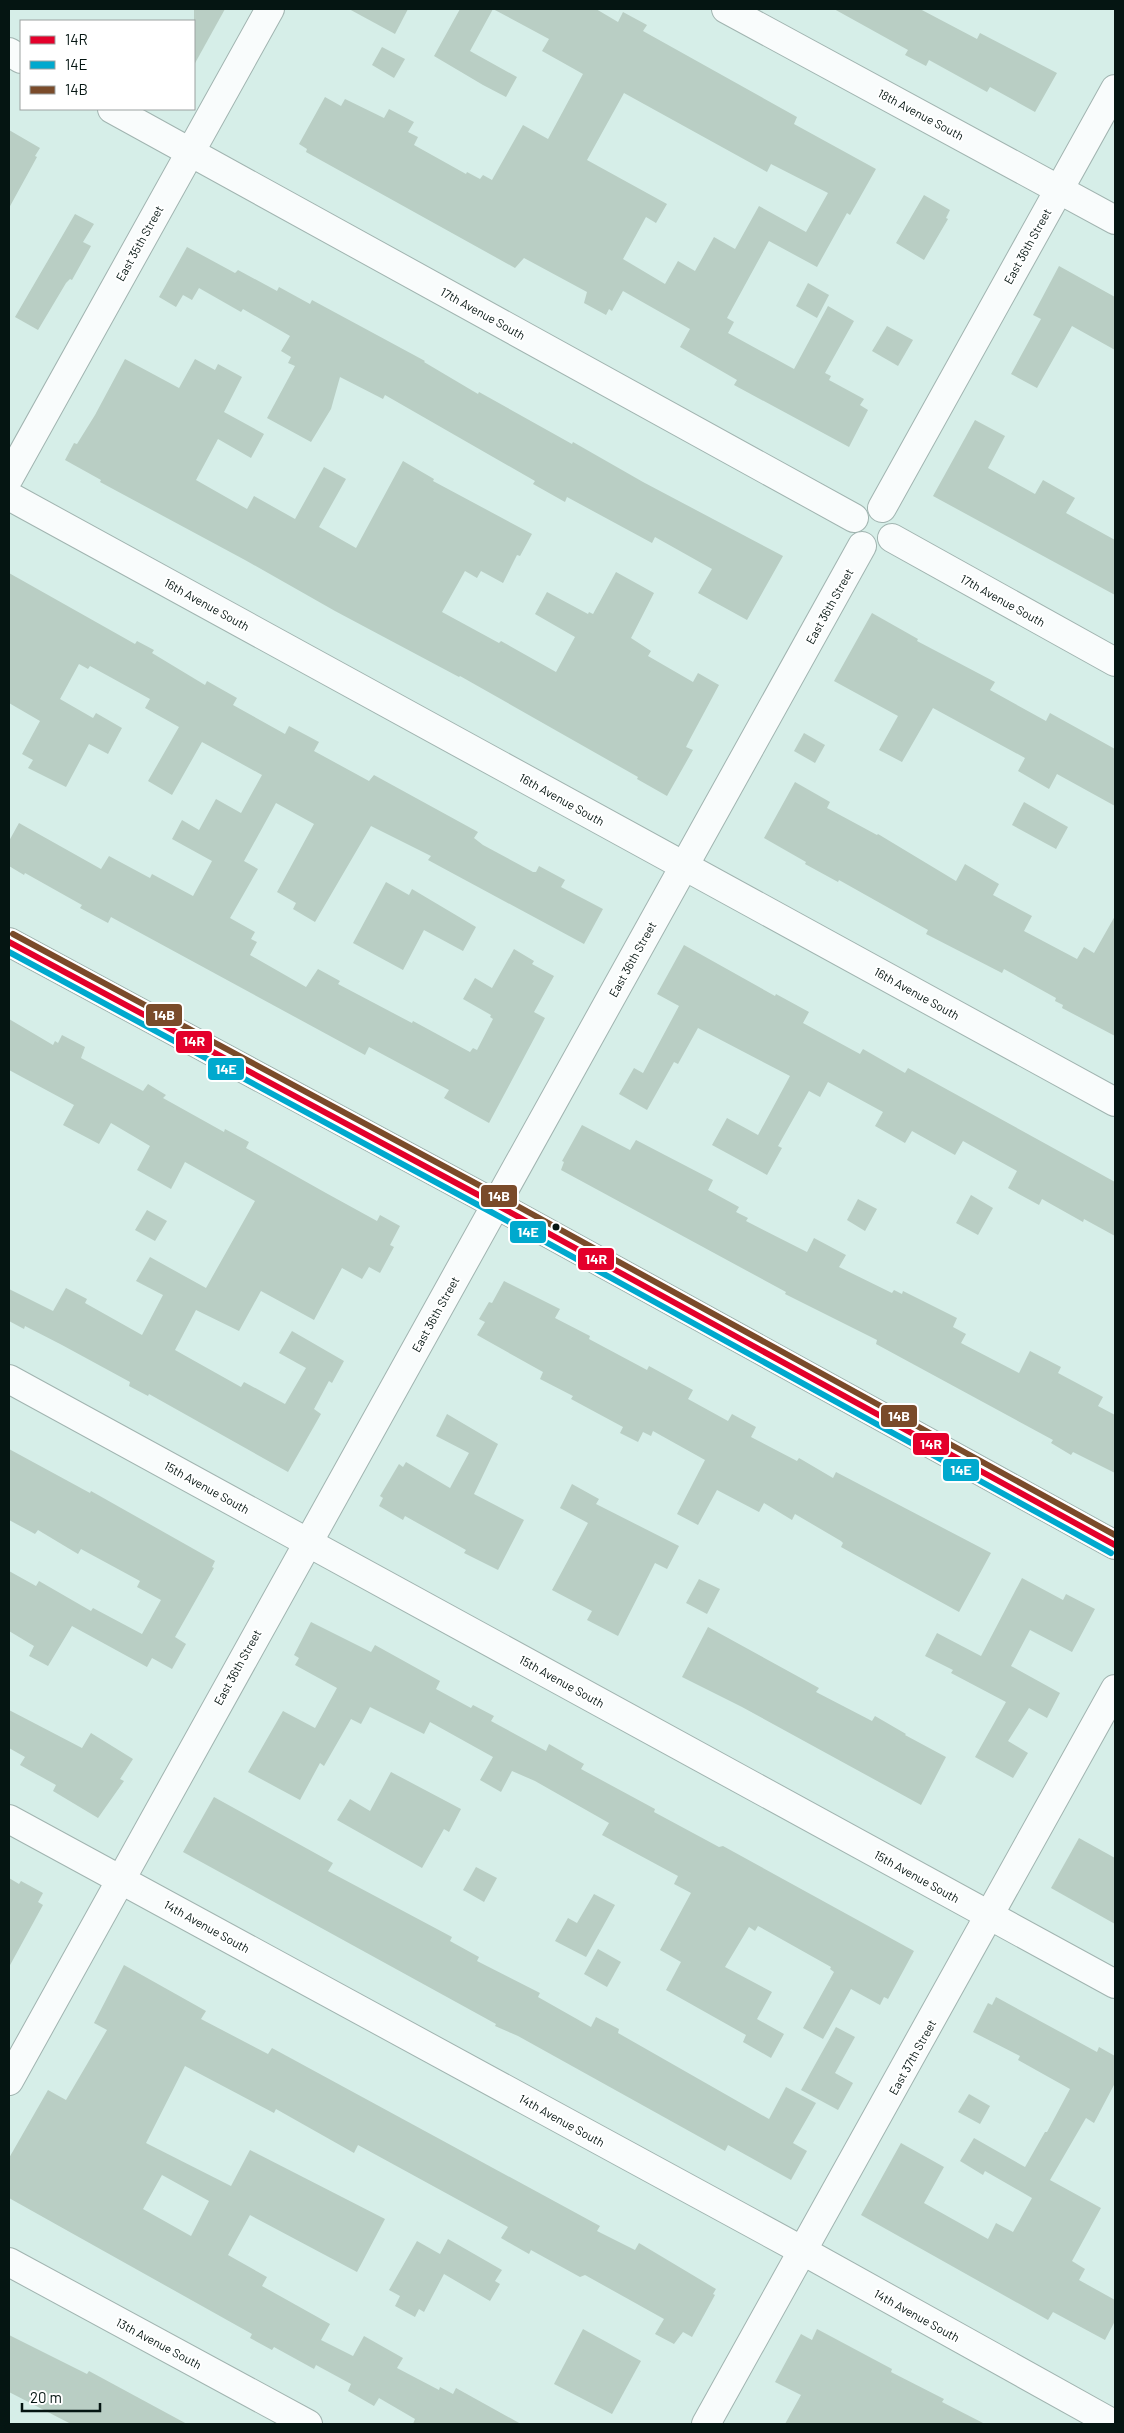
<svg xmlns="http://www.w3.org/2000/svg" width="1124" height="2433" font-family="Barlow,sans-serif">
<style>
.building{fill:#b9cec4;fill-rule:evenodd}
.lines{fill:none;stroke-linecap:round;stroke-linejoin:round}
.minor-casing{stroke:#a1b4b0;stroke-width:30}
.tertiary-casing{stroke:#a1b4b0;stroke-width:30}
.minor{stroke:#f9fcfc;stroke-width:28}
.tertiary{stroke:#f9fcfc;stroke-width:28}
.bus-1-casing{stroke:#fff;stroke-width:10}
.bus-2-casing{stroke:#fff;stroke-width:10}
.bus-3-casing{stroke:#fff;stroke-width:10}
.bus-1{stroke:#e4002b;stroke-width:6}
.bus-2{stroke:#00a9ce;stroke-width:6}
.bus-3{stroke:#7a4b2a;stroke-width:6}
.bus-dot{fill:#051512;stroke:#fff;stroke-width:2}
.labels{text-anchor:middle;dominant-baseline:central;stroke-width:4;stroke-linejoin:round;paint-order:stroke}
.street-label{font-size:12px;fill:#051512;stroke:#fff}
.line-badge{stroke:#fff;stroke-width:2}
.badge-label{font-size:14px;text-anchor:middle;font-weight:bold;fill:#fff}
</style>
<rect width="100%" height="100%" fill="#d6eee8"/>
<g class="building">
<polygon points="194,9 225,9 194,65"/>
<polygon points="349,9 408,9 395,34"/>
<path d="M 460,9 L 596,9 L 618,22 L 623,12 L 647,25 L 643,31 L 797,117 L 794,124 L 876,169 L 850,215 L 847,213 L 817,267 L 769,241 L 727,318 L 734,322 L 728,333 L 794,369 L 828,306 L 854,321 L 825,373 L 831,376 L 829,380 L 864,399 L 860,405 L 868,410 L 849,447 L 734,385 L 737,380 L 680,347 L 690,329 L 623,291 L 612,311 L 609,309 L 606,315 L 584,303 L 587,292 L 524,258 L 515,268 L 306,152 L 307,149 L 299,144 L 325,97 L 341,106 L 345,99 L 384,118 L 389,109 L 414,122 L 408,132 L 418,137 L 414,145 L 466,174 L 467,172 L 480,179 L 483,175 L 492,180 L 523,125 L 548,139 L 583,74 L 542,51 L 549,39 L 493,9 L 470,51 L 517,77 L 506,97 L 483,85 L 434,56 ZM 624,93 L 767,172 L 771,164 L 828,193 L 806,232 L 759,206 L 735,249 L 714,237 L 695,271 L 678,261 L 665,284 L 623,259 L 646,217 L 656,223 L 667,204 L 587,160 Z"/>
<polygon points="834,9 920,9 977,39 980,33 1057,73 1035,112 990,87 987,92 929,60 926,66 905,55 908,50"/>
<polygon points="382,47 405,59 394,78 372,65"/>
<polygon points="9,130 40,148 35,156 37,157 9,208"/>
<polygon points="924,195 950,210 946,218 948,219 924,260 896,243"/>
<polygon points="75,214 94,224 83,242 91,246 72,280 70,279 66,283 38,330 15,317"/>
<polygon points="187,247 235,273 238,270 277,291 279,287 310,304 312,300 425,361 424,362 478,394 479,392 572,444 573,442 643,482 783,556 747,620 698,593 712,569 655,537 652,543 567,497 565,502 533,484 535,481 385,395 383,399 340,377 331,409 311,442 267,418 295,366 288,363 291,357 281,351 290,336 243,309 241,312 199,288 192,300 183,295 176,307 159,297"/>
<polygon points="1059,266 1115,297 1115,350 1072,326 1037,388 1011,374 1041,319 1033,315"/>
<polygon points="808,283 829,295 817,318 796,306"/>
<polygon points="887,326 913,340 898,366 872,351"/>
<polygon points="125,359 179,388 195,359 215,370 218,364 242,377 224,412 264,434 251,458 218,439 196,480 247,509 254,496 295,519 324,467 346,479 319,527 356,548 403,461 434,479 433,481 532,534 520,556 517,555 503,583 481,571 477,578 465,571 442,612 499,643 501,641 556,672 575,637 535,614 547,592 588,614 589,612 593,614 616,572 654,593 631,638 651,651 648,656 693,682 698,673 719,685 690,739 686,747 693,750 667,796 637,779 638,777 460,676 459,677 335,611 245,560 100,482 101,480 65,460 74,443 77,444 95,415"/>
<polygon points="975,420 1005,436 988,468 1035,494 1043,480 1075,498 1066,513 1115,540 1115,595 933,496"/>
<polygon points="9,573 135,644 137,641 154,650 152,653 205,685 207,681 237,698 233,705 285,734 289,726 319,742 314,751 369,781 374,775 478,832 474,838 483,845 533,872 536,872 539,866 565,880 561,887 603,909 584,944 428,860 431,856 371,826 315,922 293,909 296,903 277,892 314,824 276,803 244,861 258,869 230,918 255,932 251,939 257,942 250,955 306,987 318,969 340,981 338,984 412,1023 413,1021 470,1052 473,1048 477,1050 493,1019 490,1017 491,1015 463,999 475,978 492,988 514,949 534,961 532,964 554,976 534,1012 545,1018 489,1123 444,1098 449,1090 369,1047 365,1055 111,917 108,923 80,908 82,905 25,873 24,875 9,866 9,841 19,823 101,869 109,856 150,878 152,874 193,896 212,861 172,839 182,820 199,830 216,799 241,813 262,775 202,742 172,795 148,781 179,727 145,708 150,699 90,666 88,669 79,664 60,699 93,718 96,713 122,728 108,754 89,744 66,787 28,768 33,760 22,754 40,721 9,703"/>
<polygon points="872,613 918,639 917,641 995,682 990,690 1046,721 1050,713 1115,749 1115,806 1057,774 1049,789 1018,771 1025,758 933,708 902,762 879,750 898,716 834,681"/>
<polygon points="804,733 825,745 815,763 794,751"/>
<polygon points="795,782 830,802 827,808 877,835 878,834 956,881 965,864 999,884 993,895 1032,916 1024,931 1077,959 1084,947 1094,953 1115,916 1115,1036 1062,1008 1063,1005 1055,1001 1056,998 1004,969 1002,973 926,934 928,930 839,880 838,882 805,864 806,862 764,838"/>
<polygon points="1024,802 1068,827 1056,849 1012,825"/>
<polygon points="386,882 409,895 412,889 476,927 463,951 424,930 403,970 353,943"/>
<polygon points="684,945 775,996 776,994 809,1012 803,1023 860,1054 863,1049 905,1073 908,1068 1115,1182 1115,1236 1084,1219 1083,1222 1042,1199 1039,1205 1008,1188 1017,1171 963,1141 955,1155 912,1131 905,1143 875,1126 883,1112 828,1082 820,1097 809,1091 778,1146 782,1148 767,1175 712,1145 727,1118 758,1135 790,1076 698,1028 678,1064 674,1062 647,1110 619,1094 634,1068 643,1073 679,1006 657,994"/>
<polygon points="9,1019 53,1045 55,1041 58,1043 62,1035 85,1047 81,1058 143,1091 148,1084 166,1095 163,1098 224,1132 225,1129 249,1142 246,1148 326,1193 377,1221 380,1215 400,1226 390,1245 394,1247 380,1273 369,1267 362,1279 342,1268 314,1320 261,1291 239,1331 196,1310 175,1350 241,1387 244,1382 285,1404 306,1368 279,1353 292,1331 344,1361 332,1383 329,1381 314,1409 321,1414 288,1472 149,1394 148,1396 129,1386 130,1382 62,1345 25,1326 24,1329 9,1321 9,1289 53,1311 66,1288 87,1299 85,1303 142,1335 163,1295 136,1281 150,1257 206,1288 255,1201 185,1162 171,1189 137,1170 150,1146 111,1123 99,1144 63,1125 74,1105 9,1070"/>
<polygon points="582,1125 630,1150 636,1140 713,1180 708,1190 739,1207 736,1212 748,1218 746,1221 807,1252 814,1238 846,1255 839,1267 892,1293 894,1290 902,1294 903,1291 957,1318 953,1327 966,1334 961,1343 1019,1373 1030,1351 1061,1367 1058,1373 1103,1397 1098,1406 1115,1415 1115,1473 1073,1452 1071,1455 1051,1443 1053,1440 876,1344 877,1340 785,1294 786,1292 561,1170 564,1162 562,1161"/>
<polygon points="971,1195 993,1208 978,1235 956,1223"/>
<polygon points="858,1199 877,1209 865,1231 847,1220"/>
<polygon points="147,1210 167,1221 155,1241 135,1230"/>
<polygon points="504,1281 560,1309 555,1318 590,1336 589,1339 647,1370 649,1366 693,1390 688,1399 728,1421 732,1414 756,1427 751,1437 797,1461 799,1458 833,1478 836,1472 991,1553 959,1612 841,1547 843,1543 841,1541 795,1514 792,1520 764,1503 759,1512 717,1490 698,1525 677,1514 705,1460 653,1431 651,1436 643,1432 638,1442 620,1433 623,1427 571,1399 573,1396 540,1379 543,1372 477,1335 485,1322 479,1319 489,1302 492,1303"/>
<polygon points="447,1414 498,1444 474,1494 524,1520 498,1570 464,1553 466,1550 405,1516 403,1520 379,1506 383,1498 380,1496 399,1464 403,1467 406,1462 450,1488 469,1453 436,1436"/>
<polygon points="9,1449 90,1493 91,1491 215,1561 212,1567 214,1568 175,1637 186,1644 172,1669 152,1658 147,1667 72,1626 48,1666 29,1656 34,1646 9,1631 9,1571 36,1586 39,1581 91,1611 93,1608 142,1634 161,1600 137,1587 140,1581 81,1549 78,1554 38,1530 35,1534 9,1520"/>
<polygon points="572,1484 599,1499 596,1504 679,1546 667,1569 655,1563 618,1636 587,1620 592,1611 552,1590 588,1523 560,1508"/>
<polygon points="1022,1578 1063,1600 1066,1594 1095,1609 1072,1652 1030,1630 1011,1666 1060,1693 1047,1718 1029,1708 1008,1741 1028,1753 1013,1778 975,1757 1006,1702 951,1673 953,1670 925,1656 937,1633 981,1656"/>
<polygon points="699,1579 720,1589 707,1614 686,1603"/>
<polygon points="311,1622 371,1652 375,1645 440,1681 436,1689 471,1708 473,1705 494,1716 491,1721 546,1751 549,1744 584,1764 581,1769 655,1809 654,1812 719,1847 723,1846 914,1951 888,1999 884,1997 880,2005 851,1989 823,2039 803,2028 834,1972 830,1969 831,1967 758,1926 755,1931 749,1927 725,1967 772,1992 757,2019 784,2034 771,2058 743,2042 746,2035 666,1990 681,1962 660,1950 691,1893 674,1884 678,1876 602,1835 609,1823 535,1781 512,1771 501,1792 480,1780 493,1757 430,1722 424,1734 370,1707 361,1724 351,1719 324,1766 320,1763 300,1800 248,1772 283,1711 315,1728 337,1688 295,1665 299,1658 294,1655"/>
<polygon points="708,1627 819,1688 816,1692 872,1721 875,1716 906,1734 905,1735 946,1757 921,1805 742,1707 682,1677"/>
<polygon points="9,1710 82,1748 91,1733 133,1759 120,1779 124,1781 98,1818 53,1791 56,1785 20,1765 25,1757 9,1748"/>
<polygon points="391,1772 461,1809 449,1832 444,1829 422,1868 337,1820 350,1799 370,1811"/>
<polygon points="214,1797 333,1863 328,1871 452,1937 450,1941 479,1957 477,1961 540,1993 538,1997 591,2027 596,2017 619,2029 618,2033 769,2119 786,2087 816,2103 793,2143 807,2151 791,2180 728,2145 725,2151 518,2036 495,2026 496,2024 183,1852"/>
<polygon points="1079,1838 1115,1858 1115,1924 1051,1888"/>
<polygon points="476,1867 497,1878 484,1902 463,1890"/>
<polygon points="9,1878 19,1884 21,1881 43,1893 38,1902 43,1905 9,1967"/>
<polygon points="594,1894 615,1905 586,1957 555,1941 568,1918 577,1923"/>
<polygon points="598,1949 621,1962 607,1987 584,1974"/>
<path d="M 124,1965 L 206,2011 L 201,2019 L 268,2054 L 272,2048 L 600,2226 L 597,2231 L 635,2250 L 639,2243 L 716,2289 L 713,2294 L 715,2295 L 692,2337 L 683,2332 L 674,2344 L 655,2334 L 664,2319 L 585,2275 L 580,2277 L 531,2250 L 529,2254 L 501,2238 L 508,2227 L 358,2145 L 354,2153 L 276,2109 L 274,2113 L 185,2066 L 146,2143 L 231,2186 L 250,2150 L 385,2219 L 357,2272 L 250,2215 L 228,2255 L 267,2277 L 262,2286 L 330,2324 L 321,2340 L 353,2356 L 364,2336 L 403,2358 L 397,2368 L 439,2390 L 440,2387 L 453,2394 L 456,2388 L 521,2424 L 413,2424 L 415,2419 L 379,2398 L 374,2406 L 348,2391 L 351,2384 L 316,2365 L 314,2369 L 274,2347 L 272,2350 L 250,2338 L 252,2334 L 9,2198 L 9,2158 L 48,2090 L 66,2100 L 107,2030 L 94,2023 ZM 162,2175 L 209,2201 L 191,2236 L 143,2209 Z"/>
<polygon points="996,1997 1097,2052 1099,2047 1115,2056 1115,2083 1094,2123 1086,2118 1050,2180 1101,2208 1072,2261 1085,2269 1079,2280 1115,2300 1115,2321 1105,2340 1053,2312 1048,2320 861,2215 901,2143 944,2167 924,2203 988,2239 996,2223 1013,2232 1032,2198 985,2171 983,2175 960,2161 974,2138 1025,2167 1045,2132 1047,2132 1070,2089 1018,2060 1020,2056 973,2032 988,2003 992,2005"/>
<polygon points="836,2027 855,2037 835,2073 853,2083 838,2110 801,2090"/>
<polygon points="969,2094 990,2106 980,2124 958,2112"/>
<polygon points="448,2239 502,2270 495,2281 500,2284 490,2301 444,2274 424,2312 419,2309 415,2317 395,2306 400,2296 389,2290 417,2241 440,2254"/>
<polygon points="583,2329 641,2361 612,2414 554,2384"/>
<polygon points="817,2329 892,2369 891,2372 944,2399 942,2402 985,2424 785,2424 801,2395 775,2382 801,2334 812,2340"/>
<polygon points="9,2335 87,2374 89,2371 187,2424 71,2424 9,2392"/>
</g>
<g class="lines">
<defs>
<g id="minor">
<polyline points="726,9 1115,220"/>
<polyline points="9,52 21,59"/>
<polyline points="112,109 854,518"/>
<polyline points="9,496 1115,1102"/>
<polyline points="882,508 1115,89"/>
<polyline points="892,538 1115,662"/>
<polyline points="9,1379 1115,1984"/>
<polyline points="9,1819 803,2251 1114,2424"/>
<polyline points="9,2081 862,546"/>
<polyline points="9,2262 308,2424"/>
<polyline points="706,2424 1115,1689"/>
</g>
<g id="tertiary">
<polyline points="9,478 270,9"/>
<polyline points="9,942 497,1205 1115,1545"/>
</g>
</defs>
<use href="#minor" class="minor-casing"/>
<use href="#tertiary" class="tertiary-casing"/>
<use href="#minor" class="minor"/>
<use href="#tertiary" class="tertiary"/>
<defs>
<polyline id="bus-1" points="9,942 497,1205 1115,1545"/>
<polyline id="bus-2" points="9,952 493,1213 1111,1553"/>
<polyline id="bus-3" points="13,934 501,1197 1115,1535"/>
</defs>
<use href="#bus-1" class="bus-1-casing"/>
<use href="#bus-2" class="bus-2-casing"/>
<use href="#bus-3" class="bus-3-casing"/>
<use href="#bus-1" class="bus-1"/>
<use href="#bus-2" class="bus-2"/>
<use href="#bus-3" class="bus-3"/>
</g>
<circle class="bus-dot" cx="556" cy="1227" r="4.5"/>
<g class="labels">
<g class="street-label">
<text transform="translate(921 114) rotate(28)">18th Avenue South</text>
<text transform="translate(139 243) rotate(-61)">East 35th Street</text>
<text transform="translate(1027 246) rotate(-61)">East 36th Street</text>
<text transform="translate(483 313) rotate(29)">17th Avenue South</text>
<text transform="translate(1003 600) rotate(29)">17th Avenue South</text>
<text transform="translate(207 604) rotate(29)">16th Avenue South</text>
<text transform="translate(829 606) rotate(-61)">East 36th Street</text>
<text transform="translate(562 799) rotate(29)">16th Avenue South</text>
<text transform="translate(632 959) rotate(-61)">East 36th Street</text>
<text transform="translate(917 993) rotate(29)">16th Avenue South</text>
<text transform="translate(435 1314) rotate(-61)">East 36th Street</text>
<text transform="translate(207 1487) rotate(29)">15th Avenue South</text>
<text transform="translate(237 1667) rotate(-61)">East 36th Street</text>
<text transform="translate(562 1681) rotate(29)">15th Avenue South</text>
<text transform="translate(917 1876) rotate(29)">15th Avenue South</text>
<text transform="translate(207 1926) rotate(29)">14th Avenue South</text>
<text transform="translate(912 2057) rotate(-61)">East 37th Street</text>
<text transform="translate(562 2120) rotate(29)">14th Avenue South</text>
<text transform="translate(917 2315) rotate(29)">14th Avenue South</text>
<text transform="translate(159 2343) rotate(28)">13th Avenue South</text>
</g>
</g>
<g class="line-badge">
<rect x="145" y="1003" width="38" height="24" rx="5" fill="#7a4b2a"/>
<rect x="175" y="1030" width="38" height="24" rx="5" fill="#e4002b"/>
<rect x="207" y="1057" width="38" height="24" rx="5" fill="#00a9ce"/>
<rect x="480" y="1184" width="38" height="24" rx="5" fill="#7a4b2a"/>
<rect x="509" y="1220" width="38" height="24" rx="5" fill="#00a9ce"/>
<rect x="577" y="1247" width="38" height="24" rx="5" fill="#e4002b"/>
<rect x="880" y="1404" width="38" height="24" rx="5" fill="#7a4b2a"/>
<rect x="912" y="1432" width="38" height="24" rx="5" fill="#e4002b"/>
<rect x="942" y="1458" width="38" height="24" rx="5" fill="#00a9ce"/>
</g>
<g class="badge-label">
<text x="164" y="1020">14B</text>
<text x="194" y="1046">14R</text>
<text x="226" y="1074">14E</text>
<text x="499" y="1201">14B</text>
<text x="528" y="1237">14E</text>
<text x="596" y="1264">14R</text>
<text x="899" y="1421">14B</text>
<text x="931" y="1449">14R</text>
<text x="961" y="1475">14E</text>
</g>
<rect width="1124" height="2433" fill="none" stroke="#051512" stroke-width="20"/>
<rect x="20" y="20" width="175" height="90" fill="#ffffff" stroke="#9ba1a0"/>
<rect x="30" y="36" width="25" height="8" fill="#e4002b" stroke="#9ba1a0"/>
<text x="65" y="45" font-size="15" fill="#051512">14R</text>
<rect x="30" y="61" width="25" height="8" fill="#00a9ce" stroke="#9ba1a0"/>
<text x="65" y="70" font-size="15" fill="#051512">14E</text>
<rect x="30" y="86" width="25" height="8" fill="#7a4b2a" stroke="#9ba1a0"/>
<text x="65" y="95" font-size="15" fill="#051512">14B</text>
<path d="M22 2403v8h78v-8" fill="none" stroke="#051512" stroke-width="2.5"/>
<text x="30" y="2403" font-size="15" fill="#051512" stroke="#ffffff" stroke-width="4" paint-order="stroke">20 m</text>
</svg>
